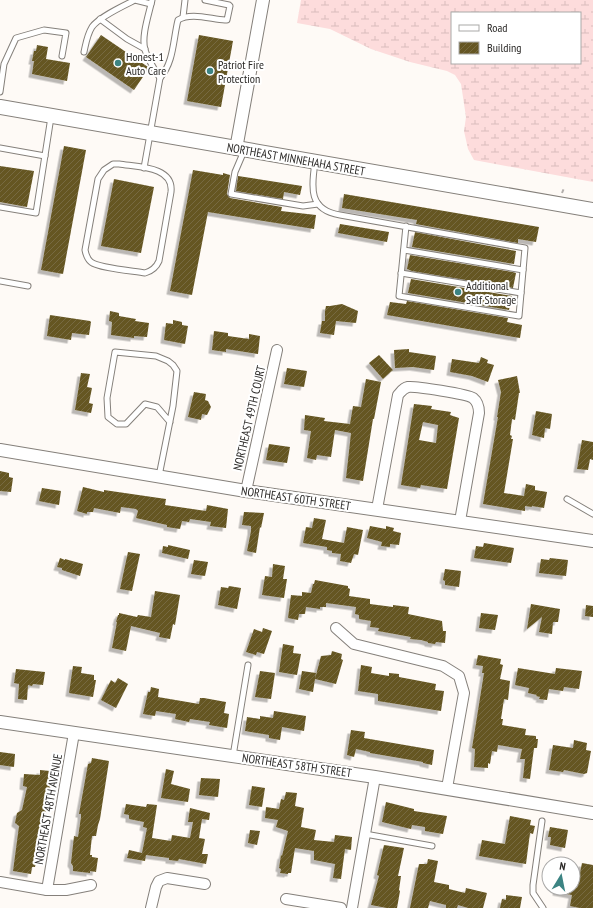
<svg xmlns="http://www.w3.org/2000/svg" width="593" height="908" font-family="'PT Sans Narrow',sans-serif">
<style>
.wetland{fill:url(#wetland-marsh);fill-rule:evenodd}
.building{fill:url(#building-hatch);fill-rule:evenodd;filter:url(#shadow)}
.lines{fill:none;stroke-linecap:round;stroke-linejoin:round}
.service-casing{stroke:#85807b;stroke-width:7}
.minor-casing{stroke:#85807b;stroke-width:12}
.tertiary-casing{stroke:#85807b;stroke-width:14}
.secondary-casing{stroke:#85807b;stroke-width:16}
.path{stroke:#b2aeab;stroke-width:2;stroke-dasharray:4 2;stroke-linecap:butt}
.service{stroke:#fff;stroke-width:5}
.minor{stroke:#fff;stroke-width:10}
.tertiary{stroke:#fff;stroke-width:12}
.secondary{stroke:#fff;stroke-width:14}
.poi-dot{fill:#3c8483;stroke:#fff;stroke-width:1.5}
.labels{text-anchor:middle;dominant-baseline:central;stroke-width:4;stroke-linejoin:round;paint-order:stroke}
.poi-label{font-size:12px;fill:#2a2826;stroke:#fff;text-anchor:start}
.street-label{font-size:12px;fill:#2a2826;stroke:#fff}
</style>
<defs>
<pattern id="wetland-marsh" width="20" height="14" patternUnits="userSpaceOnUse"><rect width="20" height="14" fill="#fddcdc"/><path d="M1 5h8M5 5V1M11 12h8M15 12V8" fill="none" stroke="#d9bdbd"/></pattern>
<pattern id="building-hatch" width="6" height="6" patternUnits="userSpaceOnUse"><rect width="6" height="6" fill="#655623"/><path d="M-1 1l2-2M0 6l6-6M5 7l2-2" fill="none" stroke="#776b42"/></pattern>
<filter id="shadow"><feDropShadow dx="-3.5" dy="3.5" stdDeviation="0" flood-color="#0004"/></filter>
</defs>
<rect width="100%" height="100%" fill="#fefaf6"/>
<path class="wetland" d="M 301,0 L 593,0 L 593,182 L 474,160 L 468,149 L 464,131 L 466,117 L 461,84 L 455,75 L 447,71 L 410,62 L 371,49 L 330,29 L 297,23 ZM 452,13 L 580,13 L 580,63 L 452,63 Z"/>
<g class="building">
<polygon points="101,35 148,67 149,68 134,90 86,57"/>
<polygon points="199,35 233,41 221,107 187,101"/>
<polygon points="37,45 48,47 46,59 70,63 67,81 32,74 34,61 32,61 34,51 36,51"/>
<polygon points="64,146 86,150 63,274 41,270"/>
<polygon points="0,166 34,171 27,207 0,202"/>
<polygon points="193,170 223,175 223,173 230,175 227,194 230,198 282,207 281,211 316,215 314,229 208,212 192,295 170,291"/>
<polygon points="238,176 302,186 300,195 284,192 283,199 236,191"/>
<polygon points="114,179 154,187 141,253 101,246"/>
<polygon points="344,194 539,227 536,242 518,239 518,243 416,224 417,220 342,208"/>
<polygon points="340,224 389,232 387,242 338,233"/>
<polygon points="415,232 516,251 514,264 412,247"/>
<polygon points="410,255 513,272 516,273 513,288 412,271 407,269"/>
<polygon points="411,279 512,296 509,310 408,293"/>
<polygon points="407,301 508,318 507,322 522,325 520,338 387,315 390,302 406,304"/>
<polygon points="342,304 358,311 356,323 336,321 334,335 320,333 322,321 325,321 325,311 326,306 330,306"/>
<polygon points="110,311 119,313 119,316 136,319 135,321 149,323 147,337 134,336 134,338 111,335 112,322 109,321"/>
<polygon points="50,315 90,321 91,322 89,335 72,333 71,340 47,336"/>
<polygon points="173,320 182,322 182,325 188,326 185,344 164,340 166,323 173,324"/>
<polygon points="214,331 228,333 228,336 249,339 249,334 260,336 258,354 226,349 226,352 212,350"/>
<polygon points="409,349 409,352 436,356 434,370 413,367 395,368 394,350"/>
<polygon points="379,355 393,370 383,379 369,363"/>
<polygon points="481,357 488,360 487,363 494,365 488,382 472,376 450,372 452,359 479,363"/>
<polygon points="287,368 307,371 304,387 284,384"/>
<polygon points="81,373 90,374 87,387 92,388 89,403 93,404 91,413 75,410"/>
<polygon points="517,376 520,393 519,393 515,420 512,419 510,435 512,436 511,439 513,439 504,493 524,496 526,484 535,486 535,490 547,492 544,508 532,506 532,507 525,506 525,511 483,504 498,417 497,417 501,392 498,380"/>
<polygon points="366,379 381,382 374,419 373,419 363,481 346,478 351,433 335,430 331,457 317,455 316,460 307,458 311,431 304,430 305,415 325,418 324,421 350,424 353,406 361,407"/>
<polygon points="194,392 206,394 205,400 208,401 211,407 207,415 202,414 201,420 188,417"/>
<path d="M 414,404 L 432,406 L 431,409 L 451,412 L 450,415 L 459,418 L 447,489 L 421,485 L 420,488 L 401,485 ZM 423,422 L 438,425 L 436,443 L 419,440 Z"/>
<polygon points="536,411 552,414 550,429 545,428 544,438 532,435"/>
<polygon points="582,440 593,442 593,460 590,459 588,470 577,469"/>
<polygon points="269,444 290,447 287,463 266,460"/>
<polygon points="0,471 9,473 9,477 13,478 11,492 0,491"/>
<polygon points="83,487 104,492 104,490 166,499 165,505 206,511 207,505 223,508 228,509 226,528 210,526 211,522 190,519 189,522 182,521 180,529 167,527 167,525 136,518 138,511 136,509 121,507 120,513 94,508 93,512 87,512 87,514 77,511"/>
<polygon points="42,488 61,491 59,505 39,501"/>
<polygon points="244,512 264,513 261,528 260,527 256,553 247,551 251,531 251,526 242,525"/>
<polygon points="314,518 326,520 322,539 344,543 347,527 363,530 358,555 354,554 351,563 340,561 341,554 332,553 332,551 327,550 327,547 303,543 306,527 312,528"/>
<polygon points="370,526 386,529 386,526 394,528 393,531 401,533 399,545 390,544 390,547 381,546 382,542 367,538"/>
<polygon points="484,543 514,548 511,563 474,558 476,546 483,547"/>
<polygon points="168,545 190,550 188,559 162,553 163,546 168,547"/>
<polygon points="128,552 140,554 132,591 120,589"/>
<polygon points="60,558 65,560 65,559 83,564 80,576 62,570 62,568 57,567"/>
<polygon points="550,558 568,560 566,576 539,573 541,559 549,560"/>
<polygon points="194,560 208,562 205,576 191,574"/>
<polygon points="273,564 285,566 283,579 287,579 284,598 262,595 265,576 272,577"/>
<polygon points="445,569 461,571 459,587 445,585 445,581 443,580"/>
<polygon points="315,580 348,586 348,588 350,589 349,596 370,599 370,604 393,607 393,605 409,607 408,614 442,621 443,631 446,631 445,643 436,642 435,644 428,643 428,642 421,640 410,639 411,637 378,631 379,628 370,627 371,621 359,619 359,615 355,614 356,607 326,603 326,607 320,607 320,609 306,607 305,614 299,614 298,620 288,618 291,595 302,596 302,592 311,593 313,584 314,584"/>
<polygon points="229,586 241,588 237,609 218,605 221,587 228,588"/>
<polygon points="155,591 180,595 175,625 173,624 170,639 159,637 160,633 131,626 126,651 112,648 117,622 116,622 118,615 119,615 119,613 137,617 138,615 151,617"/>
<polygon points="531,604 560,609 558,622 553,622 552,634 539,632 542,617 527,629"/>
<polygon points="586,605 593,606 593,617 585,616"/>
<polygon points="481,613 498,615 495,630 479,628"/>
<polygon points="263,628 272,631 264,654 257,652 256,655 246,652 254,629 262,632"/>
<polygon points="283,644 294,646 293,653 301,654 297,675 279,672"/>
<polygon points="332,651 342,654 341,659 343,660 336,684 315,679 313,692 299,689 302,671 316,673 315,679 321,656 331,655"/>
<polygon points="478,655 501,659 500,664 503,665 500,679 510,681 508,700 504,699 501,719 503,719 502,725 526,729 525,735 536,736 536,739 538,739 537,748 534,748 530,779 523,778 525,759 520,759 522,749 498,745 497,752 492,751 490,764 488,763 488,768 474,767 475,749 472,748 484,673 482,673 483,666 476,665"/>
<polygon points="361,665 372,667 371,673 389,676 389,673 399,674 399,677 436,684 435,690 444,691 441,711 378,701 378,694 358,691"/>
<polygon points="73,666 82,667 81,673 94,675 94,680 96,680 93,697 69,693"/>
<polygon points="518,668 555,674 556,668 582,671 579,689 564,687 563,691 549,689 547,700 539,699 540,697 536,696 537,695 528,693 529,688 515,685"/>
<polygon points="16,669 45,672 43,685 33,684 32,686 28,685 27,700 18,699 19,684 14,683"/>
<polygon points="260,671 275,673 271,699 255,697"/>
<polygon points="118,678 128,684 116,708 101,700 111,680 115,683"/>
<polygon points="151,687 159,689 158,697 199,704 200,698 204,698 226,702 224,713 229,714 227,728 209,725 210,722 190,719 189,722 175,719 176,714 156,711 155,716 143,714 148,692 150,692"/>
<polygon points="274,711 306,716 304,731 282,727 280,740 269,738 269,735 245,731 247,717 260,719 260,716 273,718"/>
<polygon points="351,730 365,732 364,738 434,750 432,765 423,763 423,762 370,753 370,752 356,749 354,757 347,755"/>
<polygon points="574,740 587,743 586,750 591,751 587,773 584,774 564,770 563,772 549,770 553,745 573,748"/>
<polygon points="0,752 15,754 14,767 0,765"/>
<polygon points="92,758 109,761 100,819 98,825 96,836 92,836 90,855 92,855 92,857 98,858 96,872 90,871 90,873 73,871 73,866 71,863 74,836 78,837 81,817 81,814 79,814 88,764 91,763"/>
<polygon points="166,769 174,771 171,784 190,789 188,802 161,798"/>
<polygon points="40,770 50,771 49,778 52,778 35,867 32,867 31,874 13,871 19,826 15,823 17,813 22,810 27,787 23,786 24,774 40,775"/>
<polygon points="201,778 220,779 218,797 199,795"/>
<polygon points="252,786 265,788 262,807 249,805"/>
<polygon points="286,792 297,793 295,806 304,808 301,827 316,830 314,840 334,842 335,835 352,837 351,850 345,849 341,879 333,878 335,864 314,860 314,851 295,848 291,873 288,873 288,874 280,873 281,869 279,868 281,855 282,856 288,831 276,827 278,820 265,818 266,807 279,809 281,799 284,800"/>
<polygon points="386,802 414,809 414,811 447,816 443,834 425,831 425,827 412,825 411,829 382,822"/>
<polygon points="126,804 146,807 147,804 157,805 152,838 171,841 172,835 190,838 193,822 188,822 190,808 210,813 209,820 202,819 199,838 205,839 202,854 208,854 206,864 179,859 178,861 169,860 169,858 146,855 145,861 127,858 129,850 142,853 147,828 143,827 144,822 129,819 129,815 124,814"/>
<polygon points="510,816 531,820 530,825 535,826 533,834 530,833 526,864 479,856 482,840 505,844"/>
<polygon points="550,827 568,830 565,848 550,845 551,837 548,837"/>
<polygon points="250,830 260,831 257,845 248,843"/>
<polygon points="384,845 404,848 398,876 401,876 399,890 400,891 397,908 387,908 371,905 379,876 377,875"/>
<polygon points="428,859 438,861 434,882 449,885 449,889 465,893 466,888 487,893 483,908 468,908 458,905 457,908 446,908 446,905 430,901 428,908 410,908 419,864 427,864"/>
<polygon points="582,863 593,865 593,908 580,908 570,906 572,895 556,892 557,888 577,888"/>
<polygon points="506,895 522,897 520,908 500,908 502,899 506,900"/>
</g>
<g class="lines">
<defs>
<g id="service">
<path d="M 152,0 C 149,14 141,36 145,50 C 148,60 154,69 160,78"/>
<polyline points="183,17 185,0"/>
<polyline points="100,19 127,39 145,49"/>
<path d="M 84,52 C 86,43 87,35 92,27 C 99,17 123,6 135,0 L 151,4"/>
<polyline points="0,92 4,64 16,38 44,30 66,33 62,56"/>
<polyline points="0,148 45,156"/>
<polyline points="244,151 235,172 231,194 303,206 318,204"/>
<path d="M 315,163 C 311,188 309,210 340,215 L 525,248 L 519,316 L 399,296 L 406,226"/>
<path d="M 113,164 L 119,164 C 137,167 174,166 171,192 L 159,261 C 156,268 152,271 145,273 C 134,271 98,268 91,262 C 87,259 86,255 85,250 L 98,179 L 104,170 Z"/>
<path d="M 144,168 L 160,78 C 174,62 173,40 178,20 C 191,12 210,19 225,20 L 227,20 L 230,6 L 229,5 L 205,0"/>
<polyline points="0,207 36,213 51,117"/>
<polyline points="404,250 523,270"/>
<polyline points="401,273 521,293"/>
<polyline points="0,281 28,286"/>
<polyline points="159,476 173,406 177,371 173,365 168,361 156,356 115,352 107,398 108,417 117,424 126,424 145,404 157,407 170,422"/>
<polyline points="567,499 593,514"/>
<polyline points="233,756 248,665"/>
<polyline points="542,821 533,885 533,893 543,908"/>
<polyline points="365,834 432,846"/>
</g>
<g id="minor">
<polyline points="246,491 277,350"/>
<path d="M 377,509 L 398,395 C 401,392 403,388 408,387 C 415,386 467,394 473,398 C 478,402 479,407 479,413 L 460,521"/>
<polyline points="336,628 354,644 443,666 459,676 464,693 447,788"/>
<polyline points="0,882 47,890 66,890 91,885"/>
<polyline points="47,890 74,733"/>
<polyline points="286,899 341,908"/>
<polyline points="151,908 156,887 159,881 167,878 205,884"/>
<polyline points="352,908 375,777"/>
</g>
<g id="tertiary">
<polyline points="236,149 263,0"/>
<polyline points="0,450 246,491 593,541"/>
<polyline points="0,722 375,777 593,813"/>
</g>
<polyline id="secondary" points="0,107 593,210"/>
</defs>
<use href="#service" class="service-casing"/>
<use href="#minor" class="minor-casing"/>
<use href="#tertiary" class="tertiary-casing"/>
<use href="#secondary" class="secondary-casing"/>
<polyline class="path" points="562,193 564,188"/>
<use href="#service" class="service"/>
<use href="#minor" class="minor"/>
<use href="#tertiary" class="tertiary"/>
<use href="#secondary" class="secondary"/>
</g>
<g class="poi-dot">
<circle cx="118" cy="63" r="4"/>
<circle cx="210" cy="71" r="4"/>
<circle cx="458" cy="292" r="4"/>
</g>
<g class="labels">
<g class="poi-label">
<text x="126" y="56">Honest-1<tspan x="126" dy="14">Auto Care</tspan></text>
<text x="218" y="64">Patriot Fire<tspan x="218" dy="14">Protection</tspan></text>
<text x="466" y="285">Additional<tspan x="466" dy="14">Self Storage</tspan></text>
</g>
<g class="street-label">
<text transform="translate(296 159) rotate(10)">NORTHEAST MINNEHAHA STREET</text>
<text transform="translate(249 418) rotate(-77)">NORTHEAST 49TH COURT</text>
<text transform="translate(296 498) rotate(8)">NORTHEAST 60TH STREET</text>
<text transform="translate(297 765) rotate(8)">NORTHEAST 58TH STREET</text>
<text transform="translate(48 809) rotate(-80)">NORTHEAST 48TH AVENUE</text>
</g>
</g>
<rect x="451" y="12" width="130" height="52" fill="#ffffff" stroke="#aaa9a8"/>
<rect x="459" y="25" width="20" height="6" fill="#ffffff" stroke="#aaa9a8"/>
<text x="487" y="32" font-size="12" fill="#2a2826">Road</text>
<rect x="459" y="42" width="20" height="12" fill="url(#building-hatch)" stroke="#aaa9a8"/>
<text x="487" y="52" font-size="12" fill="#2a2826">Building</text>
<g transform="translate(561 876) rotate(10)"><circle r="19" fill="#ffffff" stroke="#aaa9a8"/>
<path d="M0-3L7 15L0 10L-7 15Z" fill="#3c8483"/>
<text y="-6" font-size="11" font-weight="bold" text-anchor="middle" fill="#2a2826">N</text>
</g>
</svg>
